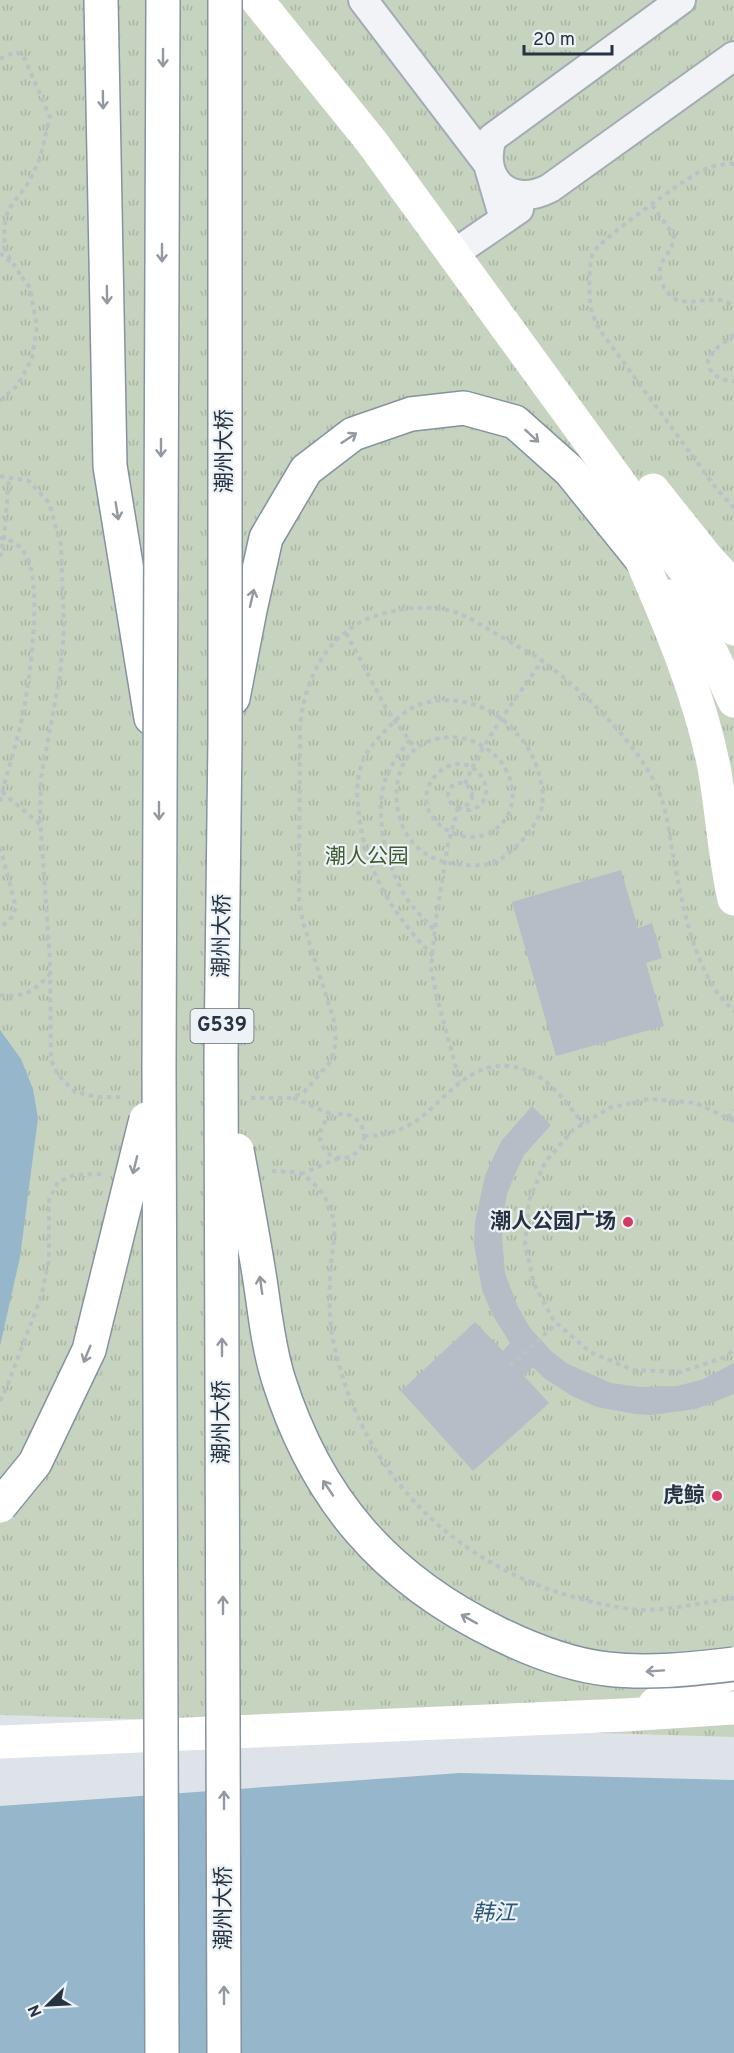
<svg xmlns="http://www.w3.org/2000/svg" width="734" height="2053" font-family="Overpass,'Noto Sans SC',sans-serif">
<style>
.park{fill:url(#park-tufts)}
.water{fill:#96b6cb}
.building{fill:#b5bdc6}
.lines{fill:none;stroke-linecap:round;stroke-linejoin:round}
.street-casing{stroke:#a3abb3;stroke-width:32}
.highway-casing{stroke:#8493a0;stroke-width:36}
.path{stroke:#bcc1c7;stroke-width:4;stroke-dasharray:4.5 4.5;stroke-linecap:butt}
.street{stroke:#f1f3f7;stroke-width:28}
.secondary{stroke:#fff;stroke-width:33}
.highway{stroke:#fff;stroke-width:33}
.highway-bridge-casing{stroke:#8493a0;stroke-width:36;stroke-linecap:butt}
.highway-bridge{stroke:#fff;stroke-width:33}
.oneway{stroke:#9299a0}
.poi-dot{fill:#d73965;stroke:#edf2f6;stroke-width:2}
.labels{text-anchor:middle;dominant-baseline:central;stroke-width:4.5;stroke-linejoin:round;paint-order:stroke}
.shield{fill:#edf2f6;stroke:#626c77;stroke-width:1.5}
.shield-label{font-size:20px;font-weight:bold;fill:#263340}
.street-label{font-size:21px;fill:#263340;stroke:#edf2f6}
.park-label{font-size:21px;fill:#405d32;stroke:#edf2f6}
.poi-label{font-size:21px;font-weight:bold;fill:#263340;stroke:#edf2f6;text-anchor:end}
.water-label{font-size:22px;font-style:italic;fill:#2d5777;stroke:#edf2f6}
</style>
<defs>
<pattern id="park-tufts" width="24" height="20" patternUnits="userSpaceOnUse" patternTransform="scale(1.5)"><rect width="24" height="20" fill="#c6d3be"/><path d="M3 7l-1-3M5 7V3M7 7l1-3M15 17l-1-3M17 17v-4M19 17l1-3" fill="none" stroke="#aab6a4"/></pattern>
</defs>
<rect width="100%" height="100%" fill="#dee3e9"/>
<polygon class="park" points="0,0 734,0 734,1737 0,1715"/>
<g class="water">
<polygon points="0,1030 21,1059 33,1089 38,1118 20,1257 0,1346"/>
<polygon points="460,1773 734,1780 734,2053 0,2053 0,1806"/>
</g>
<g class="building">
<polygon points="621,870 638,928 652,923 662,958 646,963 664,1026 556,1056 512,902"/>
<polygon points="532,1106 551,1125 524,1155 515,1174 507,1194 503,1217 502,1237 505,1273 517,1305 530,1328 552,1352 568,1364 611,1383 640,1387 677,1386 701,1380 734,1363 734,1394 696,1409 651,1415 635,1414 597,1407 572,1396 544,1378 533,1367 524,1376 549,1403 473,1471 401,1391 475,1322 503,1351 510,1343 492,1314 482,1290 474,1244 475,1222 485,1176 493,1158 502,1140"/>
</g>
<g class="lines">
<defs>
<g id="street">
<polyline points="363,0 488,164 504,219"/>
<path d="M 681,0 L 492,138 C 478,180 511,209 550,188 L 734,56"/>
<polyline points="468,244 519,209"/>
</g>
<g id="highway">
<polyline points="101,0 110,466 151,718"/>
<polyline points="233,698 250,610 266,538 306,470 353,434 411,414 464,408 515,422 570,471 641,559"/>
</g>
</defs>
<use href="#street" class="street-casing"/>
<use href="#highway" class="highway-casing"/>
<g class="path">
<polyline points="0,59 15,52 23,55 50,117 40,158 29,182 8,210 5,221 4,237 6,252 21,276"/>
<path d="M 734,164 C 723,163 709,167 699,172 C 684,180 598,241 593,253 C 588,265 589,294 591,308 C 592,315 596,322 599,329 L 716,488 L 734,508"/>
<path d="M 652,205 L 674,236 C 674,255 653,260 662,283 C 677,321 715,285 734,308"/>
<polyline points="0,253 11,263"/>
<path d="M 734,335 C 724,345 698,354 712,372 C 718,378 725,381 734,381"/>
<polyline points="0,401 18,385 32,358 37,327 30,288 21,276"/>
<polyline points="0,476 29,481 49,503 61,545 64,631 60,675 41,778 40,817 50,961 51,1060 58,1075 75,1092 98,1097 123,1097"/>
<path d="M 0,538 C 11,539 20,545 26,555 C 43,585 30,679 23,714 C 17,744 6,773 0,803"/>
<polyline points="0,557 4,539 9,477"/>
<polyline points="346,633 387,710 415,748"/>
<path d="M 410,740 C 398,754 387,770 383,788 C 375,824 390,879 413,907 C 420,915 428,923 435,931"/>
<circle cx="460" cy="795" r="12"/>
<path d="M 465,784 C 483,740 515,700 542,661"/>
<polyline points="2,792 40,824"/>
<polyline points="458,808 448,844 436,919 431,968 437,998 460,1082"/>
<polyline points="0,847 16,907 12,917 0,928"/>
<path d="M 433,956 C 394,916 366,872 359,816 C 357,800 356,785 360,770 C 364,753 373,744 384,732 C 392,724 401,714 410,709 C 438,693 479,700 503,720 C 509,724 514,731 519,736 C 533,750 546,785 542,806 C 539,825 513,854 495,862 C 483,867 468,865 455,864 C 442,862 429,858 418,848 C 396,829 390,789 404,763 C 418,736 455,731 479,744 C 492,752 501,758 507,772 C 528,815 486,853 447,830 C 394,798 456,735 483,779 C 490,791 485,808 469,810 C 465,810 462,809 458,808"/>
<path d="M 0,995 C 23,998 33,992 49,975"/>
<path d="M 251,1098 L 292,1098 L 304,1092 L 331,1061 L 336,1043 L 334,1021 L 303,922 L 299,900 L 300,727 C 304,683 323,640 365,620 C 390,609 428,603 454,612 C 471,617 487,629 502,637 C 516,646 532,653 545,663 C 586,693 646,751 662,800 C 667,815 669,833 672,849 C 681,897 689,949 716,991 C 721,998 728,1005 734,1012"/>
<polyline points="293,1098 333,1115"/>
<circle cx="342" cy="1136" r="22"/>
<polyline points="728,1118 734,1110"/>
<polyline points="734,1121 696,1103 649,1099 609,1108 573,1130 545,1162 529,1201 525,1243 534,1284 554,1321 590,1352 633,1370 681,1372 725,1357 734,1350"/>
<path d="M 364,1136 C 386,1136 406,1130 424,1115 C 450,1093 471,1063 509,1066 C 544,1070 563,1098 583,1124"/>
<path d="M 272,1171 C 280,1172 290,1171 299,1173 C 306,1175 321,1190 325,1197 C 328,1204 331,1212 333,1218 C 337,1231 332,1250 331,1263 C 329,1292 328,1321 335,1349 C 369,1496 483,1589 631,1609 C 660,1613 704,1602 734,1598"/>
<polyline points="301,1174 339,1158"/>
<polyline points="510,1366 557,1323"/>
<polyline points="0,1401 6,1389 41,1297 49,1260 49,1200 58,1182 74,1175 102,1174"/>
</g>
<use href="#street" class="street"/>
<g class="secondary">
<polyline points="257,0 371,141 667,548 734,629"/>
<polyline points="653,490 708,559 734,587"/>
<path d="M 641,559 C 671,628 699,694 714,767 C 722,811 724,856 734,899"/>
<polyline points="670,596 713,655 734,701"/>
<polyline points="655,1704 734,1672"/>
<polyline points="0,1742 625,1715 734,1708"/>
</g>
<use href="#highway" class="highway"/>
<defs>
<g id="highway-bridge">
<path d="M 237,1150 C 245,1193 253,1236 260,1280 C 265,1313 268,1345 278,1378 C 316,1499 385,1579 499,1634 C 532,1650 571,1665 607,1669 C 649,1674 692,1669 734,1664"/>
<polyline points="0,1506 35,1463 89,1350 146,1119"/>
<polyline points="162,2053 159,1068 163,0"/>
<polyline points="224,2053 221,1057 225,738 225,0"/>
</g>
</defs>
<use href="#highway-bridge" class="highway-bridge-casing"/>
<use href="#highway-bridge" class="highway-bridge"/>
</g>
<defs><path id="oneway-shaft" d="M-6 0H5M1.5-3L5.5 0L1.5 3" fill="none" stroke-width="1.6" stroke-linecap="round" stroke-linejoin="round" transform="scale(1.5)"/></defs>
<g class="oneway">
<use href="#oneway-shaft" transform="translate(163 58) rotate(90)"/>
<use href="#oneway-shaft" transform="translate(103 100) rotate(89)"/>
<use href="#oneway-shaft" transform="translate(162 253) rotate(90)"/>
<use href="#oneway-shaft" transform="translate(107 295) rotate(89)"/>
<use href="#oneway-shaft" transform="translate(532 436) rotate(42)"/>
<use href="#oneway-shaft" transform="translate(349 438) rotate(-33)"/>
<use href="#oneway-shaft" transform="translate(161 448) rotate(90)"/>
<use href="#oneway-shaft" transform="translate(117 511) rotate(81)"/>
<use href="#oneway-shaft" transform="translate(252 598) rotate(-77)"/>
<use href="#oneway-shaft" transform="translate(159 811) rotate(90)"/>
<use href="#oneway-shaft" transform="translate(135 1165) rotate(104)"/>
<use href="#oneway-shaft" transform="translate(261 1285) rotate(-98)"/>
<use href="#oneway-shaft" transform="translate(222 1347) rotate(-90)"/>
<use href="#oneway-shaft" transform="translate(87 1354) rotate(112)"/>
<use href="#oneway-shaft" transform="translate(328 1488) rotate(-124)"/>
<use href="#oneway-shaft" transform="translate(223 1605) rotate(-90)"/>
<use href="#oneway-shaft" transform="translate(469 1619) rotate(-151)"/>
<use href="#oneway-shaft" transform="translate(655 1671) rotate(176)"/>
<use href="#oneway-shaft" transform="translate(224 1800) rotate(-90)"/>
<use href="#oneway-shaft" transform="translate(224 1995) rotate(-90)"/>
</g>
<g class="poi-dot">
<circle cx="628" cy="1222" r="6"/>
<circle cx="717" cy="1496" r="6"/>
</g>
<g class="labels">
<rect class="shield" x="190.5" y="1009" width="63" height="34" rx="4.5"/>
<g class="shield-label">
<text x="222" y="1026">G539</text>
</g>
<g class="street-label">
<text transform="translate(225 451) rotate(-90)">潮州大桥</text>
<text transform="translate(223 936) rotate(-89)">潮州大桥</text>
<text transform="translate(222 1422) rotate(-90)">潮州大桥</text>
<text transform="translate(224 1908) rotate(-90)">潮州大桥</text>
</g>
<g class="park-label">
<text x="367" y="857">潮人公园</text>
</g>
<g class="poi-label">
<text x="616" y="1222">潮人公园广场</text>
<text x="705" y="1496">虎鲸</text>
</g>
<g class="water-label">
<text x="494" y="1914">韩江</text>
</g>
</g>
<g transform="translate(48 2005) rotate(246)" stroke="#edf2f6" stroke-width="4.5" paint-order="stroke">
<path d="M0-4.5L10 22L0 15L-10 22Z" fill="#263340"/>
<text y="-9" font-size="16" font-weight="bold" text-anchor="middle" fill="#263340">N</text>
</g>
<path d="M524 45v9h88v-9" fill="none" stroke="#263340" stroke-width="3"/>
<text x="533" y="45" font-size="18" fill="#263340" stroke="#edf2f6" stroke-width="4.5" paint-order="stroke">20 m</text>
</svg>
